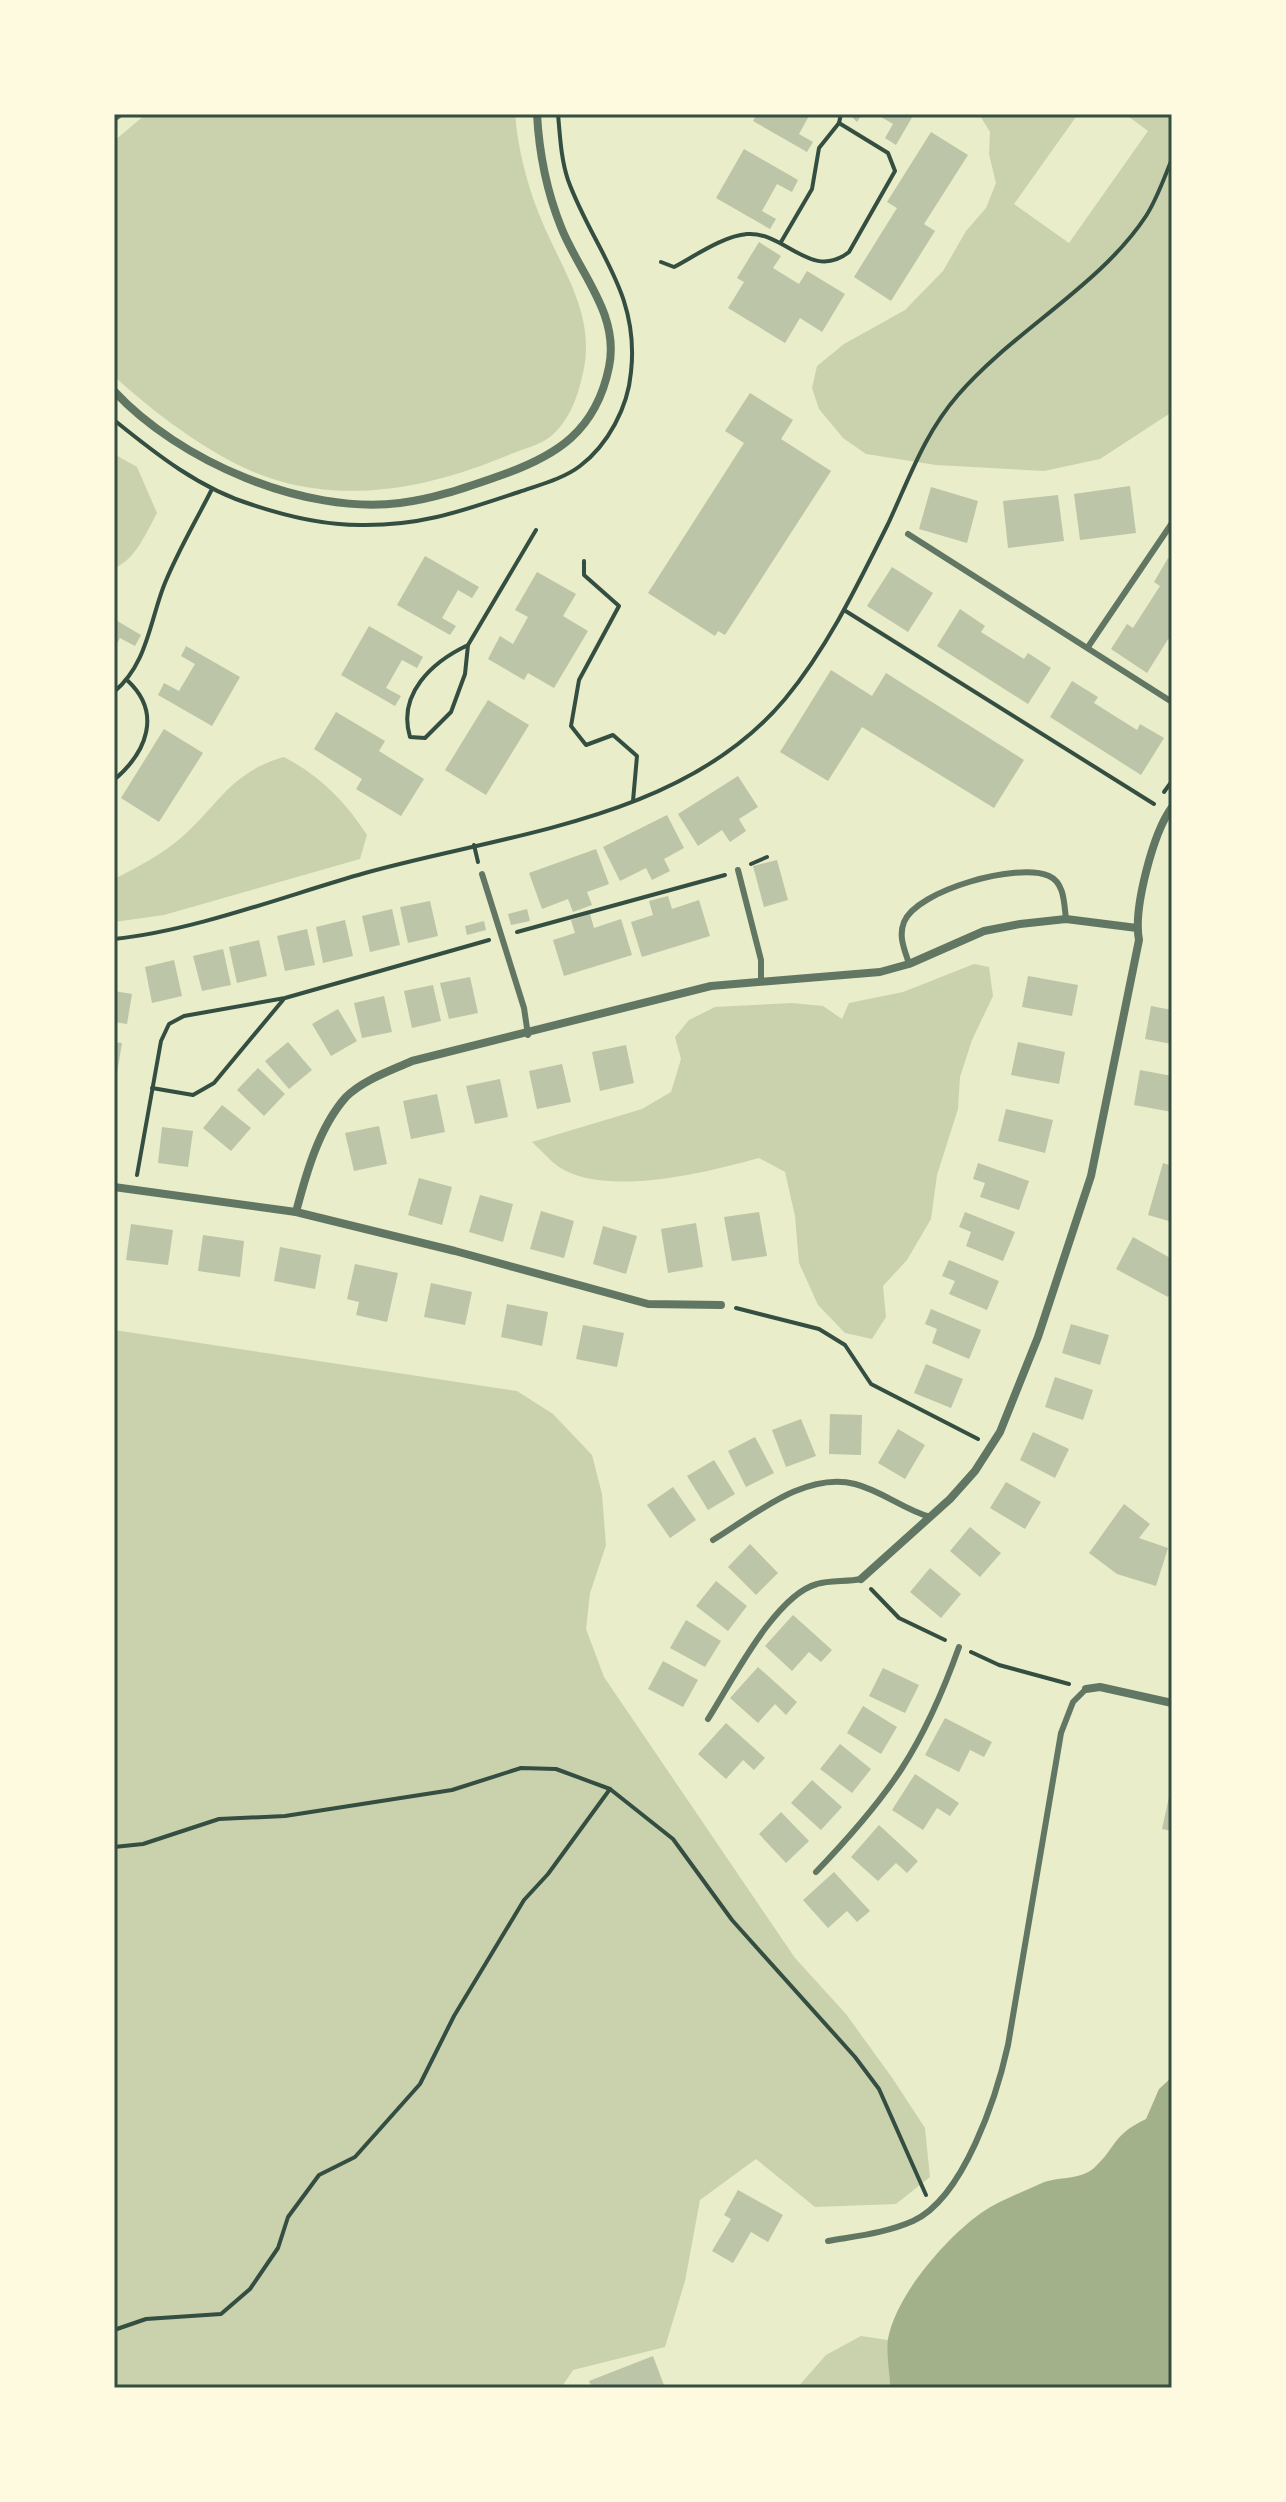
<svg xmlns="http://www.w3.org/2000/svg" width="1286" height="2502" font-family="'PT Serif',serif">
<style>
.green{fill:#cad2ad}
.water{fill:#a3b18a}
.building{fill:#bcc5a7}
.lines{fill:none;stroke-linecap:round;stroke-linejoin:round}
.path{stroke:#344e41;stroke-width:4}
.service{stroke:#617663;stroke-width:6}
.minor{stroke:#617663;stroke-width:8}
.neatline{fill:none;stroke:#344e41;stroke-width:3}
</style>
<rect width="100%" height="100%" fill="#e9edc9"/>
<g class="green">
<path d="M 146,114 L 515,114 C 518,149 526,181 539,214 C 558,264 595,310 584,368 C 579,393 571,420 550,437 C 540,445 523,449 511,454 C 437,485 356,504 276,480 C 221,464 155,414 114,376 L 114,141 Z"/>
<polygon points="979,114 1078,114 1014,204 1069,243 1148,131 1125,114 1172,114 1172,412 1100,459 1044,471 936,465 866,454 843,438 819,409 812,388 817,366 844,344 905,310 943,271 966,231 986,208 996,183 989,154 990,132"/>
<path d="M 114,454 L 137,467 L 157,513 C 147,531 135,561 114,568 Z"/>
<path d="M 284,757 C 320,776 345,801 367,835 L 360,859 L 164,915 L 114,922 L 114,879 C 138,867 163,854 183,836 C 220,803 231,772 284,757 Z"/>
<path d="M 974,964 L 989,967 L 993,996 L 972,1040 L 960,1077 L 958,1109 L 937,1175 L 931,1219 L 907,1260 L 883,1286 L 886,1317 L 872,1339 L 845,1333 L 818,1305 L 799,1263 L 795,1216 L 785,1172 L 759,1158 C 708,1172 606,1198 559,1167 C 550,1161 541,1150 532,1142 L 642,1109 L 671,1092 L 681,1059 L 675,1037 L 689,1020 L 715,1007 L 792,1003 L 823,1006 L 842,1019 L 849,1003 L 903,992 Z"/>
<polygon points="114,1330 517,1391 553,1414 592,1455 602,1494 606,1545 590,1593 586,1629 604,1677 795,1958 846,2014 893,2079 925,2128 930,2177 896,2204 815,2207 756,2159 700,2200 685,2281 665,2347 573,2370 561,2388 114,2388"/>
<polygon points="861,2336 888,2340 890,2388 797,2388 826,2355"/>
</g>
<path class="water" d="M 1172,2077 L 1172,2388 L 890,2388 C 890,2373 886,2354 888,2339 C 896,2295 946,2238 981,2213 C 999,2201 1022,2192 1042,2183 C 1058,2176 1079,2181 1094,2168 C 1116,2148 1112,2135 1146,2119 L 1159,2089 Z"/>
<g class="building">
<polygon points="757,114 810,114 799,134 813,142 807,152 753,121"/>
<polygon points="849,114 862,114 857,122"/>
<polygon points="876,114 914,114 896,145 885,138 893,124"/>
<polygon points="931,132 968,155 924,224 935,231 891,301 854,277 897,208 887,202"/>
<polygon points="744,149 798,180 792,192 777,184 762,211 776,219 770,229 716,198"/>
<polygon points="759,242 781,256 773,268 799,284 807,271 845,294 822,332 800,318 785,343 728,308 744,282 737,278"/>
<polygon points="750,393 793,420 781,439 831,471 725,635 718,631 715,636 648,593 744,443 725,431"/>
<polygon points="1130,486 1136,533 1080,540 1074,494"/>
<polygon points="931,487 978,501 967,543 919,529"/>
<polygon points="1058,495 1064,541 1008,548 1003,501"/>
<polygon points="425,556 479,587 472,598 458,590 442,618 456,626 450,635 397,605"/>
<polygon points="1168,558 1172,561 1172,633 1147,673 1111,649 1127,624 1133,628 1160,586 1154,582"/>
<polygon points="892,567 933,593 908,632 867,606"/>
<polygon points="537,572 576,594 563,616 588,631 554,688 528,673 524,680 488,659 500,636 513,644 528,617 515,610"/>
<polygon points="960,609 985,626 981,632 1024,659 1028,653 1051,668 1028,704 937,646"/>
<polygon points="114,619 141,635 135,646 120,638 114,649"/>
<polygon points="369,626 423,657 417,668 402,660 386,688 401,696 395,706 341,675"/>
<polygon points="186,646 240,677 212,726 158,695 164,683 179,691 195,664 181,656"/>
<polygon points="831,670 872,696 886,673 1024,760 994,808 862,727 828,781 780,752"/>
<polygon points="1072,681 1098,697 1094,703 1137,730 1140,724 1164,738 1141,775 1050,717"/>
<polygon points="488,700 529,725 486,795 445,770"/>
<polygon points="336,712 385,741 379,751 424,779 401,816 356,789 362,779 314,749"/>
<polygon points="164,729 203,753 159,822 121,798"/>
<polygon points="738,776 758,807 739,819 746,831 730,842 722,830 698,846 678,814"/>
<polygon points="667,815 684,848 664,859 670,871 652,880 646,868 620,881 603,847"/>
<polygon points="596,849 609,884 587,892 592,905 573,912 568,899 542,909 529,873"/>
<polygon points="777,860 788,900 764,907 753,866"/>
<polygon points="668,896 672,909 699,900 710,936 642,957 631,922 653,915 649,901"/>
<polygon points="430,901 438,936 408,943 400,907"/>
<polygon points="392,909 400,945 370,952 362,916"/>
<polygon points="527,909 530,921 511,925 508,914"/>
<polygon points="590,914 594,928 621,919 632,955 564,976 553,940 575,933 571,920"/>
<polygon points="345,920 353,956 323,963 316,927"/>
<polygon points="484,921 486,930 467,935 465,926"/>
<polygon points="307,929 315,965 285,971 277,936"/>
<polygon points="259,940 267,976 237,983 229,947"/>
<polygon points="223,949 231,985 202,991 193,956"/>
<polygon points="174,960 182,996 152,1003 145,967"/>
<polygon points="1028,976 1078,985 1072,1016 1022,1007"/>
<polygon points="470,977 478,1013 449,1019 440,983"/>
<polygon points="433,985 441,1021 412,1028 404,991"/>
<polygon points="114,991 132,994 127,1024 114,1022"/>
<polygon points="384,996 392,1032 362,1038 354,1003"/>
<polygon points="1151,1006 1172,1010 1172,1044 1145,1039"/>
<polygon points="338,1009 357,1041 331,1056 312,1024"/>
<polygon points="114,1042 122,1043 117,1073 114,1072"/>
<polygon points="288,1042 312,1070 289,1089 265,1061"/>
<polygon points="1018,1042 1065,1052 1059,1084 1011,1075"/>
<polygon points="626,1045 634,1083 600,1091 592,1052"/>
<polygon points="562,1064 571,1102 537,1109 529,1071"/>
<polygon points="258,1068 285,1094 264,1116 237,1090"/>
<polygon points="1140,1070 1172,1076 1172,1112 1134,1105"/>
<polygon points="500,1079 508,1117 475,1124 466,1086"/>
<polygon points="437,1094 445,1132 411,1139 403,1101"/>
<polygon points="222,1105 251,1128 231,1151 203,1128"/>
<polygon points="1006,1109 1053,1120 1045,1153 998,1141"/>
<polygon points="379,1126 387,1164 354,1171 345,1133"/>
<polygon points="162,1127 193,1131 188,1167 158,1163"/>
<polygon points="978,1163 1029,1181 1019,1210 980,1197 985,1183 973,1179"/>
<polygon points="1163,1163 1172,1166 1172,1222 1148,1215"/>
<polygon points="419,1178 452,1187 442,1225 408,1215"/>
<polygon points="480,1195 513,1204 503,1242 469,1232"/>
<polygon points="541,1211 574,1221 564,1258 530,1249"/>
<polygon points="759,1212 767,1256 732,1261 724,1217"/>
<polygon points="965,1212 1015,1232 1003,1261 966,1246 971,1232 959,1227"/>
<polygon points="696,1223 703,1267 668,1273 661,1229"/>
<polygon points="131,1224 173,1230 168,1265 126,1260"/>
<polygon points="603,1226 637,1236 626,1274 593,1264"/>
<polygon points="203,1235 244,1241 240,1277 198,1271"/>
<polygon points="1133,1237 1172,1259 1172,1290 1168,1297 1116,1269"/>
<polygon points="280,1247 321,1255 315,1289 274,1281"/>
<polygon points="949,1260 999,1281 987,1310 949,1294 955,1281 942,1276"/>
<polygon points="355,1264 398,1273 387,1322 356,1315 359,1302 347,1299"/>
<polygon points="431,1283 472,1292 465,1325 424,1317"/>
<polygon points="507,1304 548,1312 542,1346 501,1337"/>
<polygon points="931,1309 981,1330 969,1359 932,1343 937,1329 925,1324"/>
<polygon points="1071,1324 1109,1335 1100,1365 1062,1353"/>
<polygon points="583,1325 624,1333 617,1367 576,1359"/>
<polygon points="926,1364 963,1379 951,1408 914,1393"/>
<polygon points="1055,1377 1093,1390 1083,1420 1045,1407"/>
<polygon points="830,1414 862,1415 861,1455 829,1454"/>
<polygon points="801,1419 816,1456 786,1467 772,1430"/>
<polygon points="898,1429 925,1445 905,1479 878,1463"/>
<polygon points="1033,1432 1069,1449 1055,1478 1020,1460"/>
<polygon points="755,1437 774,1473 746,1487 728,1451"/>
<polygon points="714,1460 735,1494 708,1510 687,1476"/>
<polygon points="1006,1482 1041,1502 1025,1529 990,1508"/>
<polygon points="673,1487 696,1520 670,1538 647,1505"/>
<polygon points="1124,1504 1150,1524 1139,1538 1168,1548 1156,1586 1117,1574 1089,1553"/>
<polygon points="970,1527 1001,1553 980,1577 950,1551"/>
<polygon points="750,1544 778,1573 756,1595 728,1567"/>
<polygon points="930,1568 961,1594 941,1618 910,1592"/>
<polygon points="716,1581 747,1606 728,1631 696,1606"/>
<polygon points="793,1615 832,1650 821,1662 809,1652 792,1671 765,1646"/>
<polygon points="686,1620 721,1641 705,1667 670,1648"/>
<polygon points="663,1661 698,1680 683,1707 648,1689"/>
<polygon points="758,1667 797,1702 786,1715 775,1704 758,1723 730,1698"/>
<polygon points="883,1668 919,1685 905,1713 869,1696"/>
<polygon points="863,1706 897,1727 881,1754 847,1733"/>
<polygon points="945,1718 992,1742 984,1757 970,1750 959,1772 925,1755"/>
<polygon points="726,1723 765,1758 754,1770 743,1760 726,1779 698,1754"/>
<polygon points="840,1744 871,1769 852,1793 820,1769"/>
<polygon points="915,1774 959,1803 950,1816 937,1808 923,1830 892,1810"/>
<polygon points="812,1780 842,1807 821,1830 791,1803"/>
<polygon points="1169,1797 1172,1798 1172,1831 1162,1829"/>
<polygon points="781,1812 809,1841 786,1863 759,1834"/>
<polygon points="879,1825 918,1861 907,1873 896,1863 878,1881 851,1857"/>
<polygon points="834,1872 870,1911 857,1922 847,1911 828,1928 803,1900"/>
<polygon points="738,2190 783,2215 768,2242 751,2232 733,2263 712,2251 731,2219 724,2215"/>
<polygon points="653,2356 665,2388 592,2388 589,2381"/>
</g>
<g class="lines">
<g class="path">
<polyline points="781,242 812,189 819,148 839,123 841,114"/>
<path d="M 661,262 L 674,267 C 695,256 723,236 747,234 C 785,231 811,282 849,252 L 895,171 L 888,153 L 839,123"/>
<path d="M 114,420 C 156,454 200,489 253,505 C 286,516 324,525 360,525 C 421,526 462,511 519,492 C 539,485 563,479 580,466 C 608,445 628,407 631,372 C 640,292 593,249 568,180 C 561,159 560,136 558,114"/>
<polyline points="584,561 584,575 619,606 579,680 571,726 586,745 613,735 637,756 633,801"/>
<polyline points="844,610 1154,804"/>
<path d="M 468,645 C 432,662 397,694 410,737 L 425,738 L 451,712 L 465,674 L 468,645 L 536,530"/>
<path d="M 114,692 C 146,665 149,626 163,588 C 176,554 196,521 212,489"/>
<path d="M 114,780 C 147,752 162,713 128,681"/>
<polyline points="1164,792 1172,781"/>
<polyline points="474,845 478,862"/>
<polyline points="751,864 767,857"/>
<polyline points="517,932 725,875"/>
<path d="M 114,939 C 194,931 287,895 365,873 C 508,833 684,820 785,699 C 828,647 858,584 888,524 C 909,479 924,434 958,395 C 1013,331 1100,286 1146,216 C 1157,199 1164,178 1172,159"/>
<polyline points="152,1088 193,1095 214,1083 283,1000"/>
<polyline points="137,1175 161,1041 169,1024 184,1016 285,998 489,940"/>
<polyline points="736,1308 819,1329 845,1345 871,1384 978,1439"/>
<polyline points="871,1589 899,1618 945,1640"/>
<polyline points="971,1652 999,1665 1069,1684"/>
<polyline points="114,1847 143,1844 219,1819 285,1816 452,1790 521,1768 556,1769 610,1789 673,1839 732,1920 855,2057 879,2089 926,2195"/>
<polyline points="114,2330 146,2319 221,2314 250,2289 278,2248 288,2217 319,2175 355,2157 420,2084 454,2016 524,1900 548,1874 610,1789"/>
</g>
<g class="service">
<polyline points="908,534 1172,702"/>
<polyline points="1088,647 1172,523"/>
<polyline points="738,870 761,960 761,980"/>
<polyline points="482,874 524,1008 528,1035"/>
<path d="M 909,964 C 905,950 898,937 904,922 C 917,890 1018,862 1049,876 C 1065,883 1064,905 1066,919"/>
<path d="M 713,1540 C 753,1516 805,1471 855,1484 C 882,1491 903,1509 930,1517"/>
<path d="M 708,1719 C 731,1683 775,1595 817,1584 C 830,1580 847,1582 861,1579"/>
<path d="M 816,1872 C 890,1795 923,1748 959,1647"/>
<path d="M 828,2241 C 856,2236 886,2233 913,2221 C 964,2198 997,2095 1008,2045 L 1061,1733 L 1073,1702 L 1086,1689"/>
</g>
<g class="minor">
<polyline points="114,118 119,114"/>
<path d="M 114,391 C 179,461 304,515 400,503 C 434,499 467,487 499,476 C 557,456 596,431 609,367 C 620,314 579,273 561,227 C 547,192 539,151 537,114"/>
<polyline points="114,1187 296,1212 455,1251 648,1304 721,1305"/>
<path d="M 296,1212 C 306,1174 319,1127 346,1097 C 363,1080 390,1071 412,1061 L 711,986 L 880,972 L 909,964 L 984,931 L 1020,924 L 1066,919 L 1137,928"/>
<path d="M 861,1579 L 950,1499 L 975,1471 L 1000,1432 L 1038,1337 L 1091,1176 L 1139,940 C 1133,909 1153,833 1172,807"/>
<polyline points="1086,1689 1100,1687 1172,1703"/>
</g>
</g>
<rect width="1286" height="2502" fill="none" stroke="#fefae0" stroke-width="232"/>
<rect x="116" y="116" width="1054" height="2270" class="neatline"/>
</svg>
